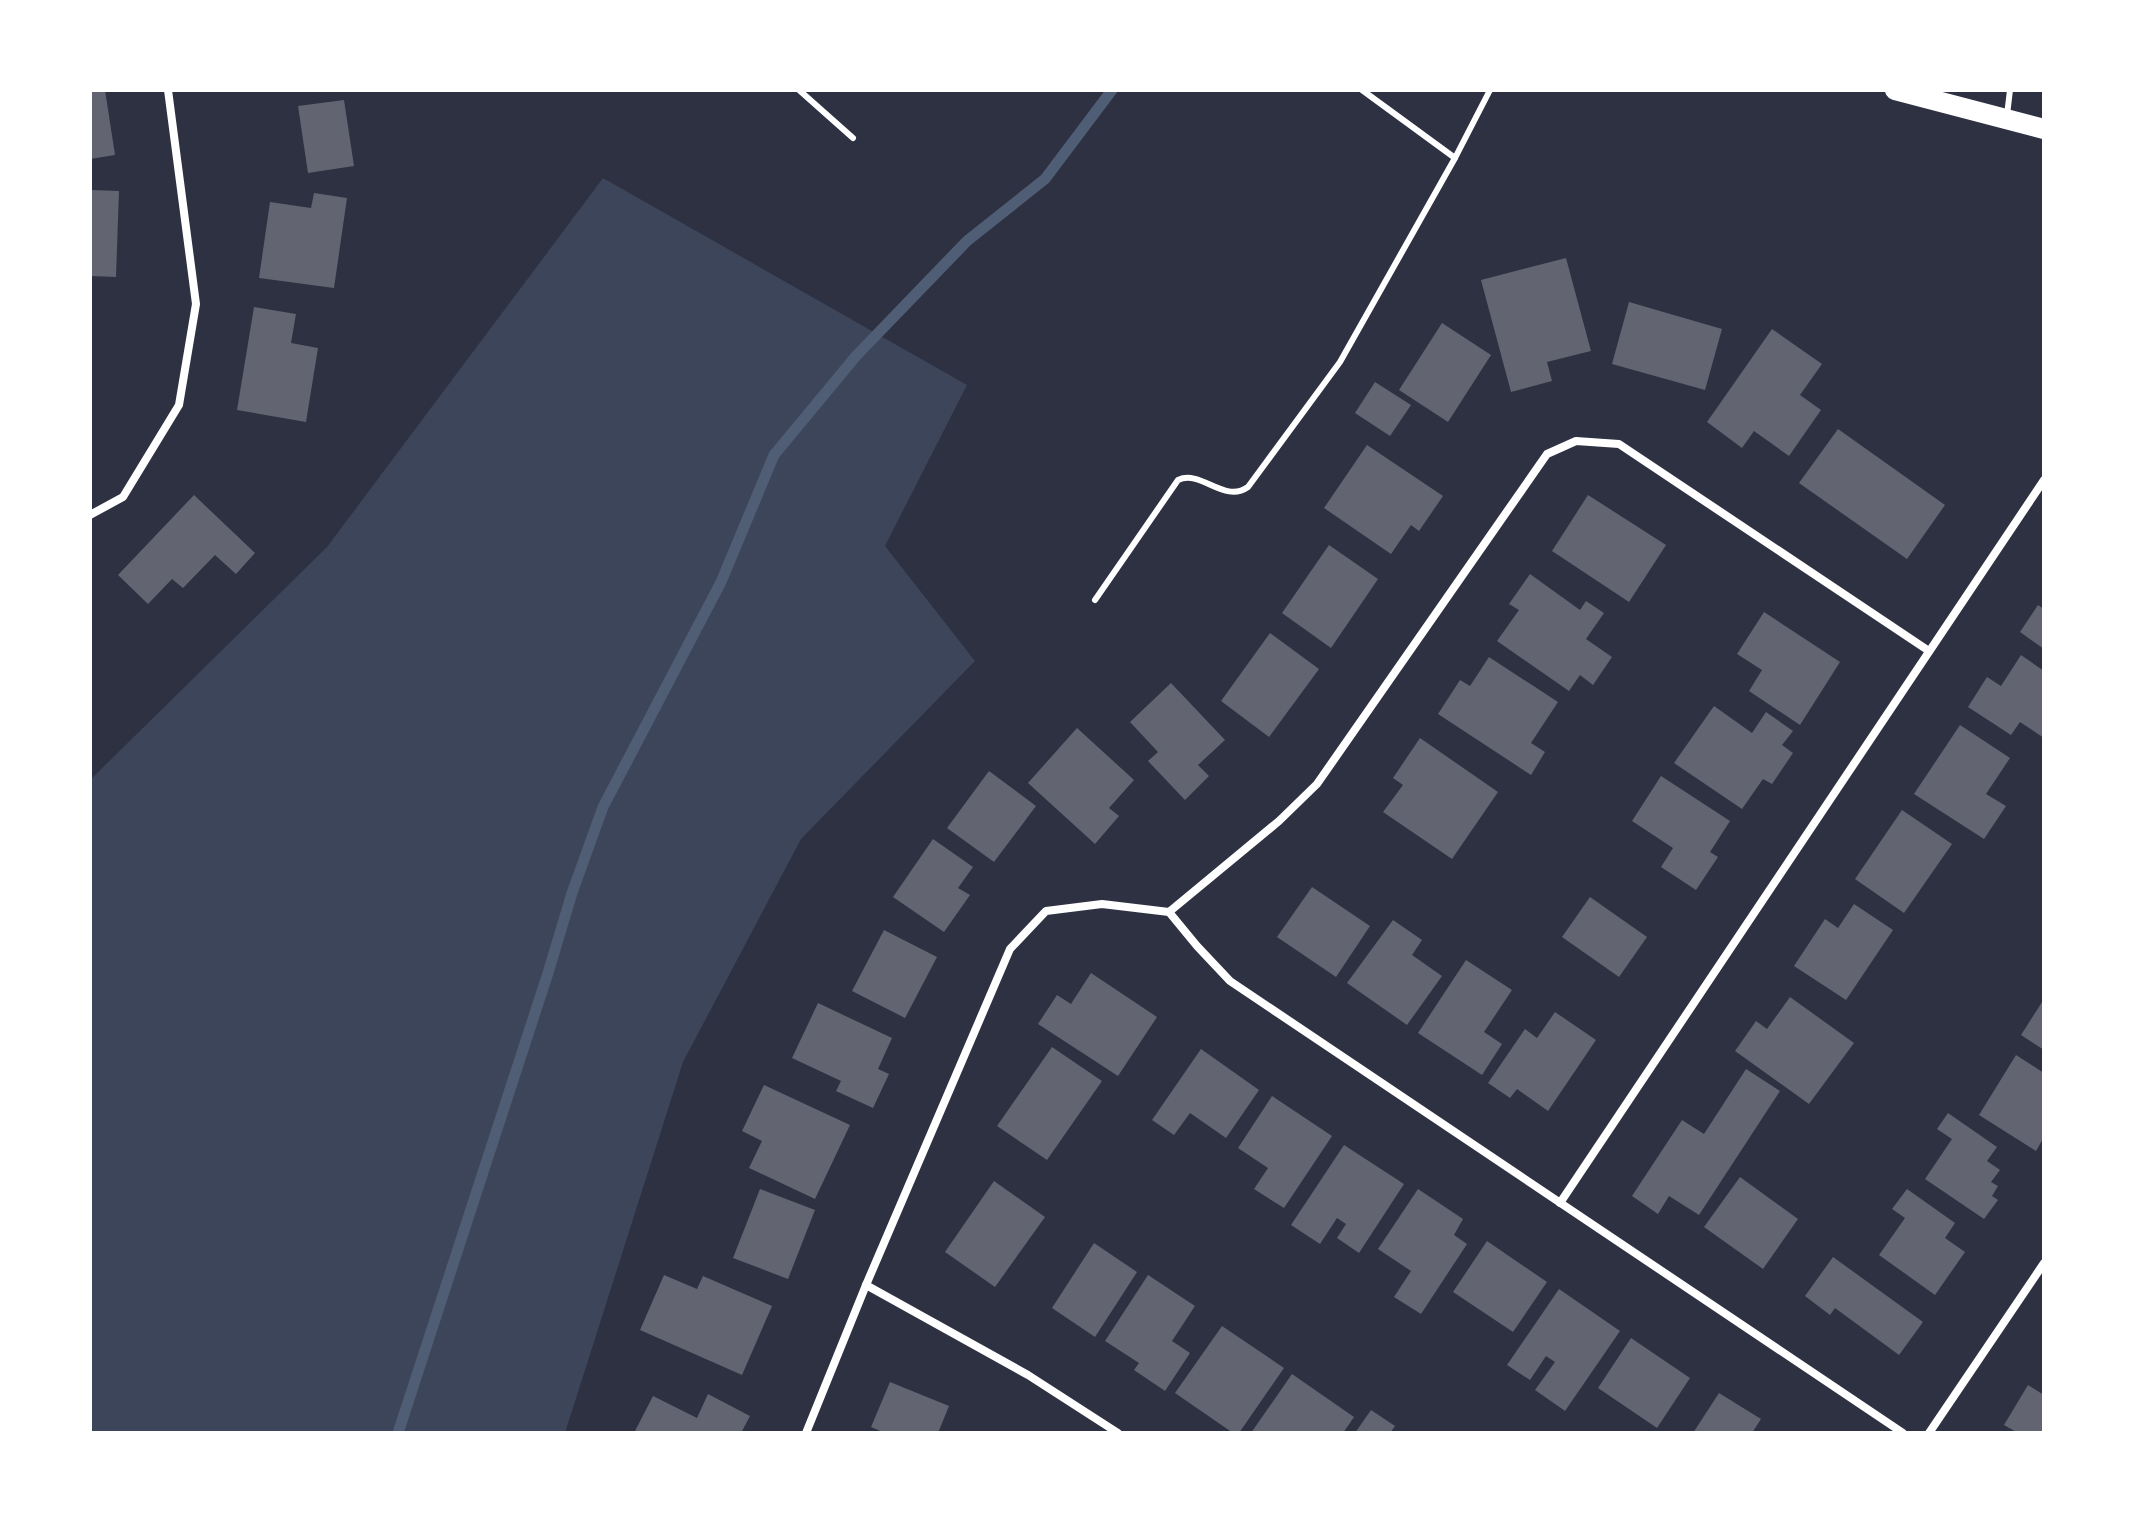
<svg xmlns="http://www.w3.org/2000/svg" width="2134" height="1523" font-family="'Public Sans',sans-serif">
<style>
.green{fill:#3c4559}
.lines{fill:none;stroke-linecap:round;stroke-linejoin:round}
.stream{stroke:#4f5d75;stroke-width:11}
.building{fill:#626471}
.service{stroke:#fff;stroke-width:6}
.minor{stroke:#fff;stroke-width:8}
.primary{stroke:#fff;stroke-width:20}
</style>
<rect width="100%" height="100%" fill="#2d3142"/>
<polygon class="green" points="603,178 967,385 885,546 975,661 801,839 683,1062 565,1433 90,1433 90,780 327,547"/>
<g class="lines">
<polyline class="stream" points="398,1433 548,973 572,893 603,807 721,582 774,455 856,356 967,241 1045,179 1112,90"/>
</g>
<g class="building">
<polygon points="105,90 115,155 90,159 90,91"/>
<polygon points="344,100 354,166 308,173 298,106"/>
<polygon points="90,190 119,191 116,277 90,276"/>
<polygon points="314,193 347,198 334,288 259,278 270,202 311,208"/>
<polygon points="1566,258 1591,351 1547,362 1552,381 1511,392 1481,280"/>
<polygon points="1629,302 1722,329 1705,390 1612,364"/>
<polygon points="254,307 296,314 291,343 318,348 306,422 237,410"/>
<polygon points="1442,323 1491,355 1448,422 1399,390"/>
<polygon points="1772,329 1822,364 1800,395 1821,410 1789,456 1754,431 1742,448 1707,422"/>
<polygon points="1375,382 1411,405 1390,436 1355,413"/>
<polygon points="1838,429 1945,505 1907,559 1799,483"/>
<polygon points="1367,445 1443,496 1419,531 1411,525 1391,554 1324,508"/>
<polygon points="194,495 255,553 236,574 215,555 183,588 172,579 148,604 118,575"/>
<polygon points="1588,495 1666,545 1629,602 1552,551"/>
<polygon points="1329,545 1378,579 1331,648 1282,613"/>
<polygon points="1530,574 1580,610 1586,601 1604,613 1586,639 1612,657 1593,685 1580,675 1569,691 1497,641 1519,610 1509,604"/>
<polygon points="2038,605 2044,609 2044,649 2020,632"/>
<polygon points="1764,612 1840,662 1800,725 1749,691 1762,670 1737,654"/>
<polygon points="1270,633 1319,669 1269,737 1221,701"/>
<polygon points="2021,655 2044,671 2044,738 2020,722 2011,735 1968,707 1987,677 2001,686"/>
<polygon points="1489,657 1558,702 1531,743 1545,752 1531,775 1438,714 1460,680 1470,686"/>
<polygon points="1171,683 1225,740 1198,765 1209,776 1185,800 1148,761 1158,752 1130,722"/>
<polygon points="1714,706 1752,733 1766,712 1793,731 1782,745 1793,753 1772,784 1763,779 1742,809 1674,763"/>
<polygon points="1960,725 2010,758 1986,794 2006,806 1984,839 1914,794"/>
<polygon points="1077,728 1134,780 1109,808 1119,816 1095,844 1028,783"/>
<polygon points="1420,738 1498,792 1452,859 1383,812 1403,785 1393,778"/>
<polygon points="989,771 1036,806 994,862 947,828"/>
<polygon points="1661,776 1730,821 1710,852 1718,857 1696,890 1661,867 1673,848 1632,821"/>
<polygon points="1902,810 1952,844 1904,913 1855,879"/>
<polygon points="933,839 973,867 958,888 970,895 944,932 893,897"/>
<polygon points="1312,887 1370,926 1336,977 1277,937"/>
<polygon points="1590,897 1647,937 1619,977 1562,937"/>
<polygon points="1854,904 1893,930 1846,1000 1794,966 1825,919 1838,928"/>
<polygon points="1393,920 1422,940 1412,955 1442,976 1407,1025 1347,983"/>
<polygon points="884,930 937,957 905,1018 852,991"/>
<polygon points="1466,960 1512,990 1484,1032 1502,1044 1482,1075 1418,1033"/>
<polygon points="1091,973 1157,1017 1118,1076 1038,1024 1057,995 1071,1004"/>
<polygon points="1790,997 1854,1043 1809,1104 1735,1051 1756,1021 1767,1029"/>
<polygon points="2044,999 2044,1050 2021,1035"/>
<polygon points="818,1003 892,1038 878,1069 889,1074 873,1108 836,1091 841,1081 792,1058"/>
<polygon points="1555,1012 1596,1040 1548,1111 1517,1089 1510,1098 1488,1083 1525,1029 1537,1038"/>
<polygon points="1052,1047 1102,1081 1047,1160 997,1126"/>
<polygon points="1201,1049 1259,1090 1226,1138 1190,1113 1174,1135 1152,1120"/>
<polygon points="2016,1055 2044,1073 2044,1137 2036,1151 1979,1115"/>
<polygon points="1746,1069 1780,1091 1699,1215 1669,1196 1658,1214 1632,1196 1682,1120 1704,1134"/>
<polygon points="764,1085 850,1125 815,1199 749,1168 762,1141 742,1131"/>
<polygon points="1272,1096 1332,1136 1284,1208 1254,1189 1268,1168 1238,1148"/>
<polygon points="1948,1113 1997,1147 1987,1161 2000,1170 1991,1182 1998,1186 1992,1196 1998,1200 1984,1219 1925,1179 1952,1139 1937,1129"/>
<polygon points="1344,1145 1404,1184 1359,1253 1337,1238 1346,1224 1337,1218 1320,1244 1291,1225"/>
<polygon points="1740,1177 1798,1219 1763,1269 1704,1227"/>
<polygon points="994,1181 1045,1217 995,1287 945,1252"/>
<polygon points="760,1189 815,1210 788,1279 733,1258"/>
<polygon points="1418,1189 1463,1219 1454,1235 1467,1244 1421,1314 1394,1297 1411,1271 1378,1249"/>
<polygon points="1907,1189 1955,1223 1945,1238 1965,1252 1935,1295 1879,1255 1905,1218 1892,1209"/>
<polygon points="1487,1241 1547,1282 1513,1332 1453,1292"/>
<polygon points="1094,1243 1137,1272 1095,1337 1052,1308"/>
<polygon points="1833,1257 1923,1322 1899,1355 1835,1308 1830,1315 1805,1296"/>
<polygon points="664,1275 697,1289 703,1276 772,1306 742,1375 640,1330"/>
<polygon points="1148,1275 1195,1306 1172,1341 1190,1353 1165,1391 1134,1370 1139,1363 1105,1341"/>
<polygon points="1559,1289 1620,1331 1565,1411 1535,1390 1555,1362 1546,1356 1530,1380 1507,1365"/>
<polygon points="1222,1326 1284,1368 1239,1433 1233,1433 1175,1393"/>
<polygon points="1631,1338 1690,1378 1657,1428 1598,1388"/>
<polygon points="1292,1374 1354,1417 1343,1433 1251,1433"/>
<polygon points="890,1382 949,1406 938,1433 885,1433 871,1427"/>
<polygon points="2028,1385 2044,1395 2044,1433 2018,1433 2004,1425"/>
<polygon points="1719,1393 1761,1419 1752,1433 1693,1433"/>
<polygon points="708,1394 750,1416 741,1433 634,1433 653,1396 697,1418"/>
<polygon points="1371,1410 1395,1426 1390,1433 1355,1433"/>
</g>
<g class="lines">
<g class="service">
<polyline points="799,90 853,138"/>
<polyline points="1362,90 1455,158 1490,90"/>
<polyline points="2007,115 2010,90"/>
<path d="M 1095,600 L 1178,480 C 1201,469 1224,504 1248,487 L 1340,362 L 1455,158"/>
</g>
<g class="minor">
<polyline points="90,515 123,497 179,405 196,304 168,90"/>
<polyline points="1169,912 1197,946 1230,981 1903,1433"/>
<polyline points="1560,1203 2044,480"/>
<polyline points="866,1285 1028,1375 1118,1433"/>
<polyline points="806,1433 866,1285 1010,949 1046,911 1102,904 1169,912 1279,821 1317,784 1547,454 1576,441 1619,444 1929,651"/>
<polyline points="1929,1433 2044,1263"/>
</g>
<polyline class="primary" points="1895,90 2044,129"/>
</g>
<rect width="2134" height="1523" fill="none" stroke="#ffffff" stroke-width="184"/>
</svg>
